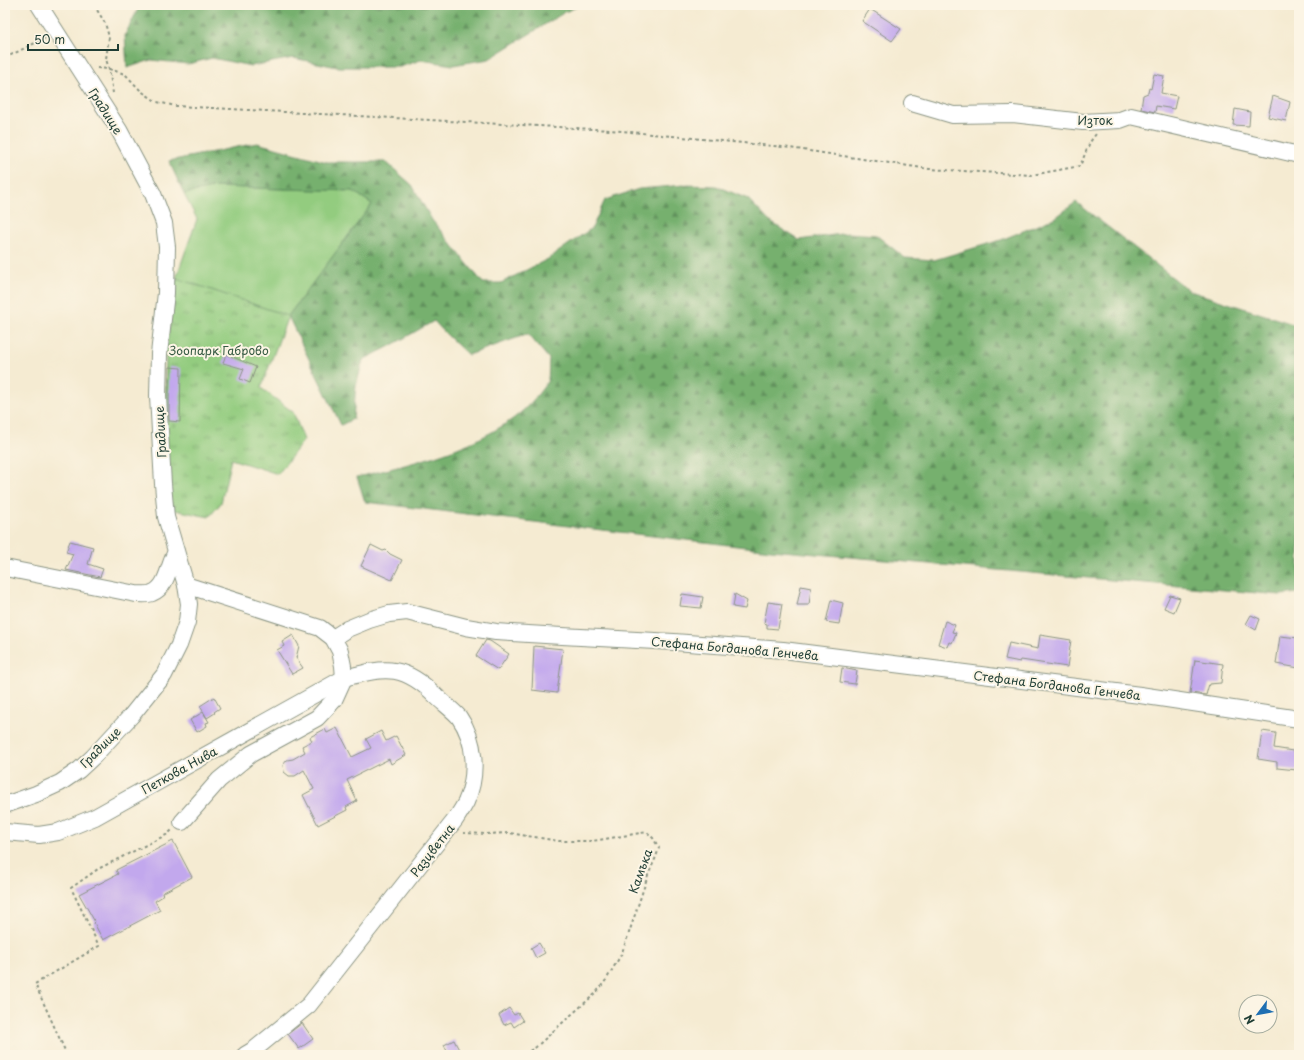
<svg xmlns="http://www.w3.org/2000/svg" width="1304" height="1060" font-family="'Playpen Sans',sans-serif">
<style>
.grass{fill:#93cc7f;stroke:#59845a}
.forest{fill:url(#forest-firs);stroke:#4a7651}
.park{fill:url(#park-tufts);stroke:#59845a}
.building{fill:#c2a8ed}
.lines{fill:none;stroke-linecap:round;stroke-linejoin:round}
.minor-casing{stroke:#8a9483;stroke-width:18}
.path{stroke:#8a9483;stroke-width:2;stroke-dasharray:3 3;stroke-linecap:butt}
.minor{stroke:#fff;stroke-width:16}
.labels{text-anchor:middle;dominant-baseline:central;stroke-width:4;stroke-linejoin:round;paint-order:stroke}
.street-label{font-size:12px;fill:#1f3d34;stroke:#fcf5e5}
.park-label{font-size:12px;fill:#365a43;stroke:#fcf5e5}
</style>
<defs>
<pattern id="forest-firs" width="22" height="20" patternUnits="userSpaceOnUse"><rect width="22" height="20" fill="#76b06e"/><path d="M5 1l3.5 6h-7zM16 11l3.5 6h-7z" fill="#60905b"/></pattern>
<pattern id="park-tufts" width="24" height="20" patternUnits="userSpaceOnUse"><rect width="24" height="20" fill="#93cc7f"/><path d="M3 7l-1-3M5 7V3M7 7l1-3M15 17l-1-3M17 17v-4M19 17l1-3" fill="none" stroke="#77a769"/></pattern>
</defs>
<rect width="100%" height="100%" fill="#fcf5e5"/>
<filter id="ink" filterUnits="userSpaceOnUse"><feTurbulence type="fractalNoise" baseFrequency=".025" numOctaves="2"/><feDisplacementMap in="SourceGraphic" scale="8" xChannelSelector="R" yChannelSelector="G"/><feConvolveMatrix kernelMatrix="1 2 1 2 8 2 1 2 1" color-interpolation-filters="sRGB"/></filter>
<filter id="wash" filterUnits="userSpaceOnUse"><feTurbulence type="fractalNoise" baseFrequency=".012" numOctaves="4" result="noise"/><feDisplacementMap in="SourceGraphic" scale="16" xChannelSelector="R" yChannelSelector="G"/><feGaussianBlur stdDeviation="0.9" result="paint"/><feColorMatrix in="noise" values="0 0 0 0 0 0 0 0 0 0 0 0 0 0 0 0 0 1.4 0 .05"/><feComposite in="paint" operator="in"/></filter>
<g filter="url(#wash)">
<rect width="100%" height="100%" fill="#f5ebd2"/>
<polygon class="grass" points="216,187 353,191 372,204 288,316 176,278 197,219 184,194"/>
<g class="forest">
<polygon points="140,5 581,5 565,12 489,59 453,65 421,60 400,67 337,67 293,58 251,66 212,58 188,64 151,60 127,68 125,35"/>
<path d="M 257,143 L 327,162 L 386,162 L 412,185 L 432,220 L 483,283 L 501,283 L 548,259 L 592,228 L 605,200 L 639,189 L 684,185 L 716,186 L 748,199 L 769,221 L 799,240 L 848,233 L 876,235 L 905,258 L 934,260 L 1001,240 L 1055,218 L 1076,202 L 1190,291 L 1299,326 L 1299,593 L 1281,595 L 771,550 L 365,502 L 357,477 C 415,463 503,443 539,393 C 542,389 546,384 548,380 C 549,374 548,365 549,359 L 528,334 L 468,355 L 447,335 L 434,321 L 392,345 L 363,360 L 356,386 L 353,419 L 341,425 L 288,316 L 372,204 L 353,191 L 216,187 L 184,194 L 169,161 Z"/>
</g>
<polygon class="park" points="176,278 288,316 261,388 293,412 304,440 278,474 231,459 221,503 209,517 170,509 165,424 166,351"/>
<g id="blocks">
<g class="building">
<polygon points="870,9 901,29 892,41 862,21"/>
<polygon points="1154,74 1164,76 1161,93 1177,96 1174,109 1156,106 1155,112 1141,109 1143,95 1148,93 1149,88 1151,89"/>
<polygon points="1273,96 1290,102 1286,121 1268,117"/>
<polygon points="1235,109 1250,112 1249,126 1233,125"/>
<polygon points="226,354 256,367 250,383 240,379 244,369 223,363"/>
<polygon points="169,367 181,368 180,422 169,421"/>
<polygon points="70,541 93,547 88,564 103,569 100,577 66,570 73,554 66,552"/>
<polygon points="371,545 383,551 386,550 390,554 402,560 392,580 361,566"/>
<polygon points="801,586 811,588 809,605 797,605"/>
<polygon points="682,594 703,597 701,608 680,606"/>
<polygon points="735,594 747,601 745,609 733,607"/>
<polygon points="1170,595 1180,598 1174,612 1164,608"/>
<polygon points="831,600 843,603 839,624 826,622"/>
<polygon points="768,602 782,604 778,629 767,628 767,624 764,623"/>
<polygon points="1251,615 1260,619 1256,630 1246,624"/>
<polygon points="945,621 955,625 952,632 956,633 952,643 949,642 947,647 938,644"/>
<polygon points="293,635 299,646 296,658 303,668 292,674 277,650 284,646 282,642"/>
<polygon points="1040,635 1071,640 1067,667 1021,660 1020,662 1005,659 1009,643 1038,649"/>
<polygon points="1280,636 1299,638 1299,668 1276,664"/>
<polygon points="486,640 490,641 509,654 498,670 476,656"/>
<polygon points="534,646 563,649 557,693 532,690"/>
<polygon points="1195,660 1223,664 1221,683 1209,684 1206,695 1190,693"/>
<polygon points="842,668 857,671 855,684 840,682"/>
<polygon points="214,697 220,708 214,712 215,713 207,718 200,706"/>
<polygon points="203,712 209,722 206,723 207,726 197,732 190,720"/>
<polygon points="337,728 352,757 371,748 366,739 381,731 386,741 396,736 406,755 391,764 389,759 347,780 357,801 346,807 347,810 318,825 303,795 314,789 304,770 295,776 289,776 284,772 283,765 287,760 293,759 305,752 302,746 312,741 310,737 325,729 327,733"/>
<polygon points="1262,731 1276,733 1274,748 1299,752 1297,770 1277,768 1277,762 1258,759"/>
<polygon points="173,841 192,877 162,893 163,896 155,901 160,910 103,940 94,923 95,922 79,894 118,874 116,870"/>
<polygon points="539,943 545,953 536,958 531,948"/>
<polygon points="509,1008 514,1015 518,1013 523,1021 514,1027 511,1022 504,1025 499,1015"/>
<polygon points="302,1023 313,1039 299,1049 288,1034"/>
<polygon points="454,1040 456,1044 462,1055 449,1055 444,1045"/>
</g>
</g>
</g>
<g filter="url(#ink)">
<use href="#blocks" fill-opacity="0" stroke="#8a9483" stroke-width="1"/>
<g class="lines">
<defs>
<g id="minor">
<polyline points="912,103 953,115 1013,114 1083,122 1120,120 1131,116 1299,155"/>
<path d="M 5,568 L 136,594 C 141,594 148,595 152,593 C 168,587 168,565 176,552"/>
<polyline points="333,638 347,629 369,620 389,614 407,612 466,627 496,632 562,636 674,642 783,650 1140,695 1299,719"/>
<polyline points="5,805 36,794 60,783 79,770 93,757 131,716 164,675 179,645 187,622 189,604 186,585 166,517 163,484 158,396 159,354 166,293 167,247 164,223 153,194 119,130 39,5"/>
<polyline points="182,822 219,780 251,754 317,718 334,700 344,678 343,666 340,651 333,638 320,628 186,585"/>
<path d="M 5,832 L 39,835 L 58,832 L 95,817 L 344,678 C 360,674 379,668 395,671 C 412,674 425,685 436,696 C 443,703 453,710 459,717 C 476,741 478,775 466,802 C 463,808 459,814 455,820 L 309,1005 L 255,1049 L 245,1055"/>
</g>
</defs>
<use href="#minor" class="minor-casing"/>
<g class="path">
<polyline points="94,5 105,23 109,37 106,59 109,69 113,93"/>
<polyline points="5,58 45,38"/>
<polyline points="97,68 109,69 125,74 141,91 157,102 176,106 611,130 783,147 929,169 1032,175 1080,166 1090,142 1096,134"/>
<polyline points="463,833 487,834 509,833 559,841 592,841 647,832 653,838 659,848 656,857 648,875 628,936 621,955 606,980 595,994 571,1015 536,1047 523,1055"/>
<polyline points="67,1055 35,984 99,946 71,888 98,869 168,834 172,830"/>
</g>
<use href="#minor" class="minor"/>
</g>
</g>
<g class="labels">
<g class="street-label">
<text transform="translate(106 111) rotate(58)">Градище</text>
<text x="1095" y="120">Изток</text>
<text transform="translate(160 432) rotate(-93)">Градище</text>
<text transform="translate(735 648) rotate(5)">Стефана Богданова Генчева</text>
<text transform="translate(1057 685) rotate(7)">Стефана Богданова Генчева</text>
<text transform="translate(100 747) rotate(-45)">Градище</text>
<text transform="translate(179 770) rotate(-29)">Петкова Нива</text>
<text transform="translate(432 850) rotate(-52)">Разцветна</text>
<text transform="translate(640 871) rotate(-70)">Камъка</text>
</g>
<g class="park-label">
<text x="219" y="350">Зоопарк Габрово</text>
</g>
</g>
<rect width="1304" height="1060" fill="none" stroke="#fcf5e5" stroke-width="20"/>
<g transform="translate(1258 1014) rotate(238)"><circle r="19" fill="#fcf5e5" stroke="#a4ab9e"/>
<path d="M0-3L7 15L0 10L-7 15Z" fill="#1f6fb2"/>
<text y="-6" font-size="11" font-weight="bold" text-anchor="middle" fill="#1f3d34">N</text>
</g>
<path d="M28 44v6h90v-6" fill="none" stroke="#1f3d34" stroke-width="2"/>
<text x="34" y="44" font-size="12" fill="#1f3d34" stroke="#fcf5e5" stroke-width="3" paint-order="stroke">50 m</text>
</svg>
